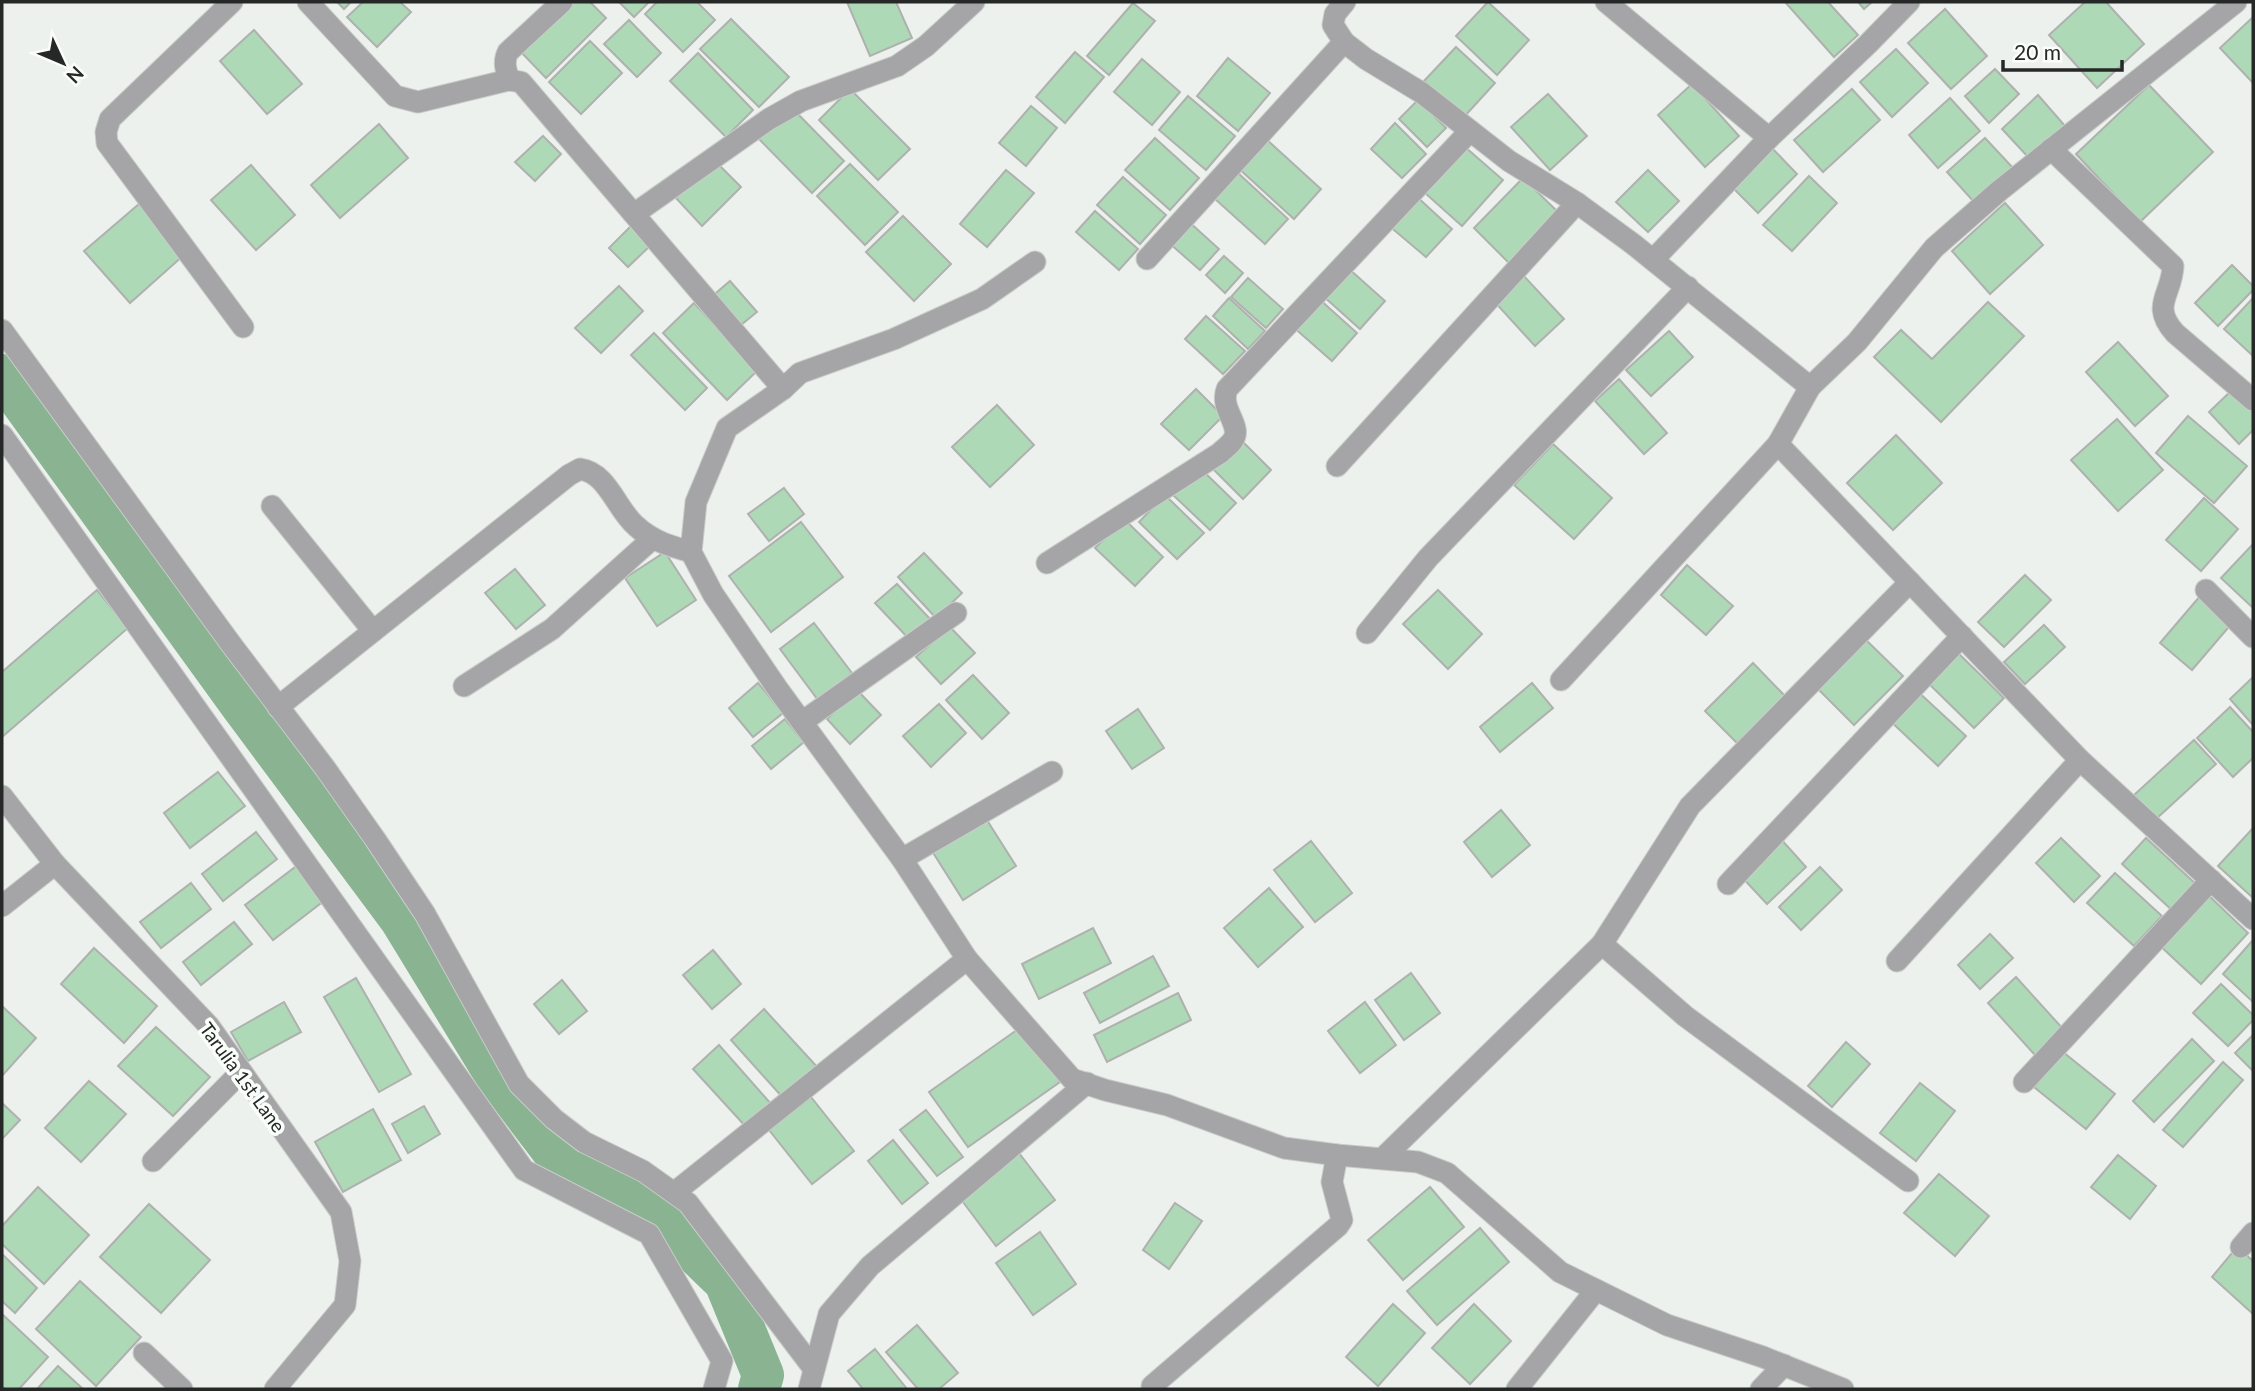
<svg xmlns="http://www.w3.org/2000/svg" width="2255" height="1391" font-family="Lato,sans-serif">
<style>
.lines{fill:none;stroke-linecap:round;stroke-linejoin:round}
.canal{stroke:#89b391;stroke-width:42}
.building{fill:#aed9b6;stroke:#aeb1ae;stroke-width:2}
.minor-casing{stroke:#c9cdc9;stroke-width:23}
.minor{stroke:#a5a4a6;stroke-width:21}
.labels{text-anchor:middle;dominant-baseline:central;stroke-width:7;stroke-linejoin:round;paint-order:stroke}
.street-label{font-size:19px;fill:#262827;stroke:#fafefb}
</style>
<rect width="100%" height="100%" fill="#edf1ed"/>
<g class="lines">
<polyline class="canal" points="2,375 241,705 401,920 498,1079 558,1158 648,1208 725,1282 763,1375 759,1389"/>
</g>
<g class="building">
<polygon points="337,2 351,2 344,9"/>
<polygon points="363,2 400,2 411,12 377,47 347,17"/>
<polygon points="568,2 590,2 606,18 546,78 519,50"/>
<polygon points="619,2 649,2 634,17"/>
<polygon points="657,2 697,2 715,20 683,52 645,14"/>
<polygon points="847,2 896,2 912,38 870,56"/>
<polygon points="1488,2 1529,40 1497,75 1456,36"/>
<polygon points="1785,2 1828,2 1858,35 1834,57"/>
<polygon points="1858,2 1872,2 1864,9"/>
<polygon points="2085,2 2106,2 2144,44 2097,88 2049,35"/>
<polygon points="1133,3 1155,21 1109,75 1087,56"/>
<polygon points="1945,9 1987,56 1951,89 1908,43"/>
<polygon points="2253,17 2253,83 2220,48"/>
<polygon points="731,19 789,77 759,107 700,49"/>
<polygon points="629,20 661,53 637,77 604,44"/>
<polygon points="254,30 302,84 267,114 220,61"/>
<polygon points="590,41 622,73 581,114 549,82"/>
<polygon points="1456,47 1495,83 1463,118 1424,81"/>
<polygon points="1896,49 1928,83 1892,117 1860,82"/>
<polygon points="1075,52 1104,77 1065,123 1036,97"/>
<polygon points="698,53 753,110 726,137 670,81"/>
<polygon points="1228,58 1270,93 1238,131 1197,96"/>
<polygon points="1142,59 1180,92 1152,125 1114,92"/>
<polygon points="1995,69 2019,94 1989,123 1965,96"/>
<polygon points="1692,84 1739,136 1705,167 1658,115"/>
<polygon points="2149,85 2213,152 2140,222 2076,154"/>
<polygon points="850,89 910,149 878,180 819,120"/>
<polygon points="1852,89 1880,120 1823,172 1794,140"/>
<polygon points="1548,94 1587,136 1550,170 1511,127"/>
<polygon points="2038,95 2065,126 2029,158 2002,129"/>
<polygon points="1188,96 1235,136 1206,170 1159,130"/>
<polygon points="1950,98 1980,131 1938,168 1909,135"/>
<polygon points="1418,100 1446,128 1427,147 1399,119"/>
<polygon points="1031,106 1057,128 1026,166 999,143"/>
<polygon points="792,108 844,161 812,193 759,139"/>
<polygon points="1395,123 1426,154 1402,178 1371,149"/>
<polygon points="379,124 408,158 340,218 311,185"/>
<polygon points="543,136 561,154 535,181 515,162"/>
<polygon points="1155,138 1199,178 1170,210 1125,170"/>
<polygon points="1265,138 1321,189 1294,219 1237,167"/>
<polygon points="1985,138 2013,168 1975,203 1947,172"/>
<polygon points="1465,147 1503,180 1462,226 1425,193"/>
<polygon points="1771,147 1797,174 1758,213 1732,187"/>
<polygon points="715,161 741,187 702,226 676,198"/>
<polygon points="850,164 898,212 865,245 817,196"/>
<polygon points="251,165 295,215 256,250 211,200"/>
<polygon points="1006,170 1034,193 987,247 960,224"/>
<polygon points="1648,170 1679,201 1648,232 1616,202"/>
<polygon points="1238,173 1288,219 1265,244 1215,199"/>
<polygon points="1809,176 1837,203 1792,251 1763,225"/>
<polygon points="1123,177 1166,215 1140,244 1097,205"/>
<polygon points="1523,178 1560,214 1510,264 1474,228"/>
<polygon points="1415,195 1452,229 1426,257 1388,225"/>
<polygon points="2005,203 2043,245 1990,294 1952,251"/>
<polygon points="139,204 184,255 130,303 84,251"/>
<polygon points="1095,211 1138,249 1119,270 1076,232"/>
<polygon points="903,216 951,264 914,301 866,252"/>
<polygon points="1188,221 1219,249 1200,270 1169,243"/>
<polygon points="633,224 652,244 628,267 609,248"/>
<polygon points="1224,256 1243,273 1225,293 1206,275"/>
<polygon points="2232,265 2253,286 2253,290 2218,326 2195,303"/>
<polygon points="1348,268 1385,301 1360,329 1323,296"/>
<polygon points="1522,274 1564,319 1535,346 1493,300"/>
<polygon points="1248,278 1283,309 1266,328 1231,297"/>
<polygon points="730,281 757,312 736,329 710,298"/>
<polygon points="619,286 643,311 601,353 575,328"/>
<polygon points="1229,298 1265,331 1248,349 1213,316"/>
<polygon points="1318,298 1357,333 1332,361 1292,326"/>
<polygon points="2253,298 2253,356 2224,329"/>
<polygon points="1988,302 2024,336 1941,422 1874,357 1901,330 1932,359"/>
<polygon points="694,303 758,370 727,400 663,333"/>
<polygon points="1206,316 1245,351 1223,374 1185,339"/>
<polygon points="1669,331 1693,357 1651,396 1626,370"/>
<polygon points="654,333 707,388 685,410 631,355"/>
<polygon points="2118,342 2168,396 2135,426 2086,372"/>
<polygon points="1619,379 1667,433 1644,454 1595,401"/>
<polygon points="1196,389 1223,416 1189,450 1161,424"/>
<polygon points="2232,390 2253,412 2253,430 2239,444 2209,412"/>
<polygon points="997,405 1034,445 990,487 952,447"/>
<polygon points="2188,416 2247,466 2214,503 2156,453"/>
<polygon points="2117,419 2163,470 2118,511 2071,460"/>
<polygon points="1896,435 1942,483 1893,530 1847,483"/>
<polygon points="1238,437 1271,470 1243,499 1210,466"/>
<polygon points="1553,444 1612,498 1574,539 1514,485"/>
<polygon points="1199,467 1236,503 1210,530 1172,494"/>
<polygon points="784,488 804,514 769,541 748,514"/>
<polygon points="1165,495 1204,533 1177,559 1139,522"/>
<polygon points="2204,498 2238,529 2201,571 2166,540"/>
<polygon points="1124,519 1163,557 1135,586 1095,548"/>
<polygon points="801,522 843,577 771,632 729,576"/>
<polygon points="2253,544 2253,608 2221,578"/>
<polygon points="665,552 696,600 657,626 625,578"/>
<polygon points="924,553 962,593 936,618 898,577"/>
<polygon points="1687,565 1733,606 1706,635 1661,595"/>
<polygon points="515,569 545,605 516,629 485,593"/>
<polygon points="2025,575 2051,600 2004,647 1978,622"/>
<polygon points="897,584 932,621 911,641 875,603"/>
<polygon points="97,590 128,628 2,737 2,672"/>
<polygon points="1438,590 1482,634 1448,669 1403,624"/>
<polygon points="2201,595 2233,622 2192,670 2160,643"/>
<polygon points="814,623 852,673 818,700 780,649"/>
<polygon points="2044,625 2065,647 2025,684 2004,662"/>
<polygon points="950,627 975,653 941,684 916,657"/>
<polygon points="1864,638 1903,676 1854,725 1816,687"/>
<polygon points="1954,649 2004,698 1974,728 1924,679"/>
<polygon points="1753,663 1785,696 1737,743 1705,711"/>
<polygon points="973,675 1009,713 982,739 946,700"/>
<polygon points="2253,677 2253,725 2230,699"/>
<polygon points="758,683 783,713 753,737 729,708"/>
<polygon points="1532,683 1553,708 1500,752 1480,727"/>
<polygon points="1915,689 1966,736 1938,766 1887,718"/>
<polygon points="857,690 881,715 850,744 827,719"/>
<polygon points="939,704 966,733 931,767 903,736"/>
<polygon points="2230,707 2253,732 2253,758 2233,777 2197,738"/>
<polygon points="1138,709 1164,748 1132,769 1106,731"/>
<polygon points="785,719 804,742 771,769 752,746"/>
<polygon points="2194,740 2216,764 2156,819 2134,795"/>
<polygon points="218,772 245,806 190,848 164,813"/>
<polygon points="1501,810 1530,845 1492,877 1464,842"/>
<polygon points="985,817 1016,866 963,900 932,851"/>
<polygon points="2253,828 2253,898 2218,866"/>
<polygon points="256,832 277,859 223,901 202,874"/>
<polygon points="1779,837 1806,867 1767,904 1739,874"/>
<polygon points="2061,838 2100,876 2074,902 2036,863"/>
<polygon points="2146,838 2198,886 2174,912 2122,864"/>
<polygon points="1311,841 1352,893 1315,922 1274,870"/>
<polygon points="303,861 329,897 273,940 245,905"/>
<polygon points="1820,867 1842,890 1801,930 1779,907"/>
<polygon points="2115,873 2162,916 2134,946 2087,903"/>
<polygon points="191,883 211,909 161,948 140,922"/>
<polygon points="1269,888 1303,927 1258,967 1224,928"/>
<polygon points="2206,893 2248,933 2201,984 2158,944"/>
<polygon points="234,922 252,944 201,985 183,962"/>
<polygon points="1093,928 1111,963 1039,999 1022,964"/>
<polygon points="1990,934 2013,958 1980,989 1958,965"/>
<polygon points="2253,940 2253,1002 2223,974"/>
<polygon points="94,948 157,1006 124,1043 61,984"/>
<polygon points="713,950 741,984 712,1009 683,975"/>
<polygon points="1153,956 1169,986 1100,1023 1084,993"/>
<polygon points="1411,973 1440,1013 1404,1040 1375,1000"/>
<polygon points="2016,977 2064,1030 2035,1055 1988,1003"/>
<polygon points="356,978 411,1074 379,1092 324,997"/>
<polygon points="562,980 587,1011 559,1034 534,1004"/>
<polygon points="2221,984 2253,1015 2253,1020 2228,1046 2193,1013"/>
<polygon points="1178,993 1191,1020 1107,1062 1094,1035"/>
<polygon points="284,1002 301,1032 248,1061 231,1032"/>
<polygon points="1365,1002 1396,1045 1360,1073 1328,1031"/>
<polygon points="2,1006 36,1038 2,1076"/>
<polygon points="764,1009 819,1069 785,1100 731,1040"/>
<polygon points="156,1027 210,1077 173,1116 118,1066"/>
<polygon points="1021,1027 1060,1082 968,1147 929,1092"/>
<polygon points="2253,1035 2253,1071 2235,1053"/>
<polygon points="2192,1039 2214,1061 2154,1122 2133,1101"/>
<polygon points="1846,1042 1870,1064 1832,1107 1808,1086"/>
<polygon points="719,1045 772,1105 747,1128 693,1069"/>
<polygon points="2063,1052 2115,1094 2086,1129 2034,1087"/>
<polygon points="2223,1062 2243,1080 2183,1147 2163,1130"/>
<polygon points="89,1081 126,1114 81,1162 45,1128"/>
<polygon points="1920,1083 1955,1111 1916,1161 1880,1133"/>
<polygon points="811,1097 854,1151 812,1184 769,1130"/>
<polygon points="2,1103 20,1120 2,1139"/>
<polygon points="424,1106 440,1134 408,1153 392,1124"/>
<polygon points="373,1109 401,1160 343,1192 315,1142"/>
<polygon points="926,1110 963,1157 937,1176 900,1130"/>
<polygon points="893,1140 928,1183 902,1204 868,1161"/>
<polygon points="1019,1153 1055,1200 996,1246 960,1198"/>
<polygon points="2118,1155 2156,1186 2130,1219 2091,1187"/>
<polygon points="1939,1174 1989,1216 1955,1256 1904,1213"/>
<polygon points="38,1187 89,1235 44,1284 2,1244 2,1226"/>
<polygon points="1430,1187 1464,1227 1403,1280 1368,1240"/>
<polygon points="1175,1203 1202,1221 1169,1269 1143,1250"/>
<polygon points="149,1204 210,1260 161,1313 100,1257"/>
<polygon points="1480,1228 1509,1262 1437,1325 1407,1291"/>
<polygon points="1040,1232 1076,1284 1033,1315 996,1263"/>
<polygon points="2237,1247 2253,1261 2253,1314 2212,1277"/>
<polygon points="2,1254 37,1288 15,1313 2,1301"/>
<polygon points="80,1281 141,1337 96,1386 36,1329"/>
<polygon points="1393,1304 1425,1333 1378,1386 1346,1357"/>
<polygon points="1474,1304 1511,1341 1470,1384 1432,1348"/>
<polygon points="2,1314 48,1357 19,1389 5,1389 2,1386"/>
<polygon points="917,1325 958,1373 939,1389 918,1389 886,1352"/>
<polygon points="875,1349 907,1389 863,1389 848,1371"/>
<polygon points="58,1366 83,1389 37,1389"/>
</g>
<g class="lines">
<defs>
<g id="minor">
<polyline points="232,2 110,119 106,132 107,143 243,327"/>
<polyline points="308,2 395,96 418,102 509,80 521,82 783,389"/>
<polyline points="1345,2 1335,14 1333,25 1344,42 1366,59 1422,93 1509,161 1577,203 1633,244 1810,387 1857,342 1934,248 1999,191 2236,2"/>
<polyline points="1606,2 1769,138"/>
<path d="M 509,80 C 506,70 503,62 508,52 L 562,2"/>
<path d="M 2051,149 L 2173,266 C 2172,295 2150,305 2175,333 L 2253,400"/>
<polyline points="634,214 769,119 801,101 897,66 926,46 974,2"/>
<polyline points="1147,259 1344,42"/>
<polyline points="1653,260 1769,138 1868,44 1909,2"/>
<polyline points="1035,262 982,299 894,339 800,373 783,389 727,428 696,502 691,552 713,594 777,688 902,859 967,959 1072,1079 1105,1090 1167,1105 1284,1148 1337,1155 1418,1162 1447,1173 1560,1272 1667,1325 1763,1357 1843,1389"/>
<polyline points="2,330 231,644 325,768 375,839 425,914 519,1084 554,1119 584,1142 643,1171 688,1203 814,1369"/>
<polyline points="2,435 524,1170 649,1234 722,1361 714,1389"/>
<polyline points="1778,444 2080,760 2253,919"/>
<polyline points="1337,466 1577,203"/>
<polyline points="272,506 373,631"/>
<path d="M 1047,563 L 1220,453 C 1224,449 1230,445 1233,440 C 1243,426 1219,409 1227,389 L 1469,132"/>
<polyline points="2206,590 2253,637"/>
<polyline points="1367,633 1428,558 1688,287"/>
<polyline points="1561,680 1778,444 1810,387"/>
<polyline points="464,686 552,629 652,539"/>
<path d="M 278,707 L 569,475 L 580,469 C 608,473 616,509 636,526 C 652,541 670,546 691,552"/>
<polyline points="802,722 956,613"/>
<polyline points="2,796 55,864 209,1026 341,1212 350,1261 345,1305 275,1389"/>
<polyline points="902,859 1052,772"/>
<polyline points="1728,884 1962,636"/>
<polyline points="2,906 55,864"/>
<polyline points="1602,944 1685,1016 1908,1181"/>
<polyline points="1897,961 2080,760"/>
<polyline points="2024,1082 2211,880"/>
<polyline points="1383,1158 1602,944 1690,806 1910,582"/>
<polyline points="153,1161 241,1072"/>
<polyline points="675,1192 967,959"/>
<polyline points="2241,1247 2253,1233"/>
<polyline points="144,1353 182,1389"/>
<polyline points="1152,1386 1338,1226 1342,1220 1332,1182 1337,1155"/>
<polyline points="809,1389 829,1314 870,1266 1087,1083"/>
<polyline points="1517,1389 1596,1290"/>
<polyline points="1761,1389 1784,1365"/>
</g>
</defs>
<use href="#minor" class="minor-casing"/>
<use href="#minor" class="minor"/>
</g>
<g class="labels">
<g class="street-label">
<text transform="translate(243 1077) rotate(54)">Tarulia 1st Lane</text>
</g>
</g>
<rect width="2255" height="1391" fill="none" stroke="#262827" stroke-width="7"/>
<g transform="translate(63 63) rotate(134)" stroke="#fafefb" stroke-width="5" paint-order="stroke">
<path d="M0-5L12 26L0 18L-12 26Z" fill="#262827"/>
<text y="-10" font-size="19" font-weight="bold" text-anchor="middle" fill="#262827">N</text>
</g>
<path d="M2003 60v10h119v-10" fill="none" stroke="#262827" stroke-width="3.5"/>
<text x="2014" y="60" font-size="21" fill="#262827" stroke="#fafefb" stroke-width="5" paint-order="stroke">20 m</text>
</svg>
